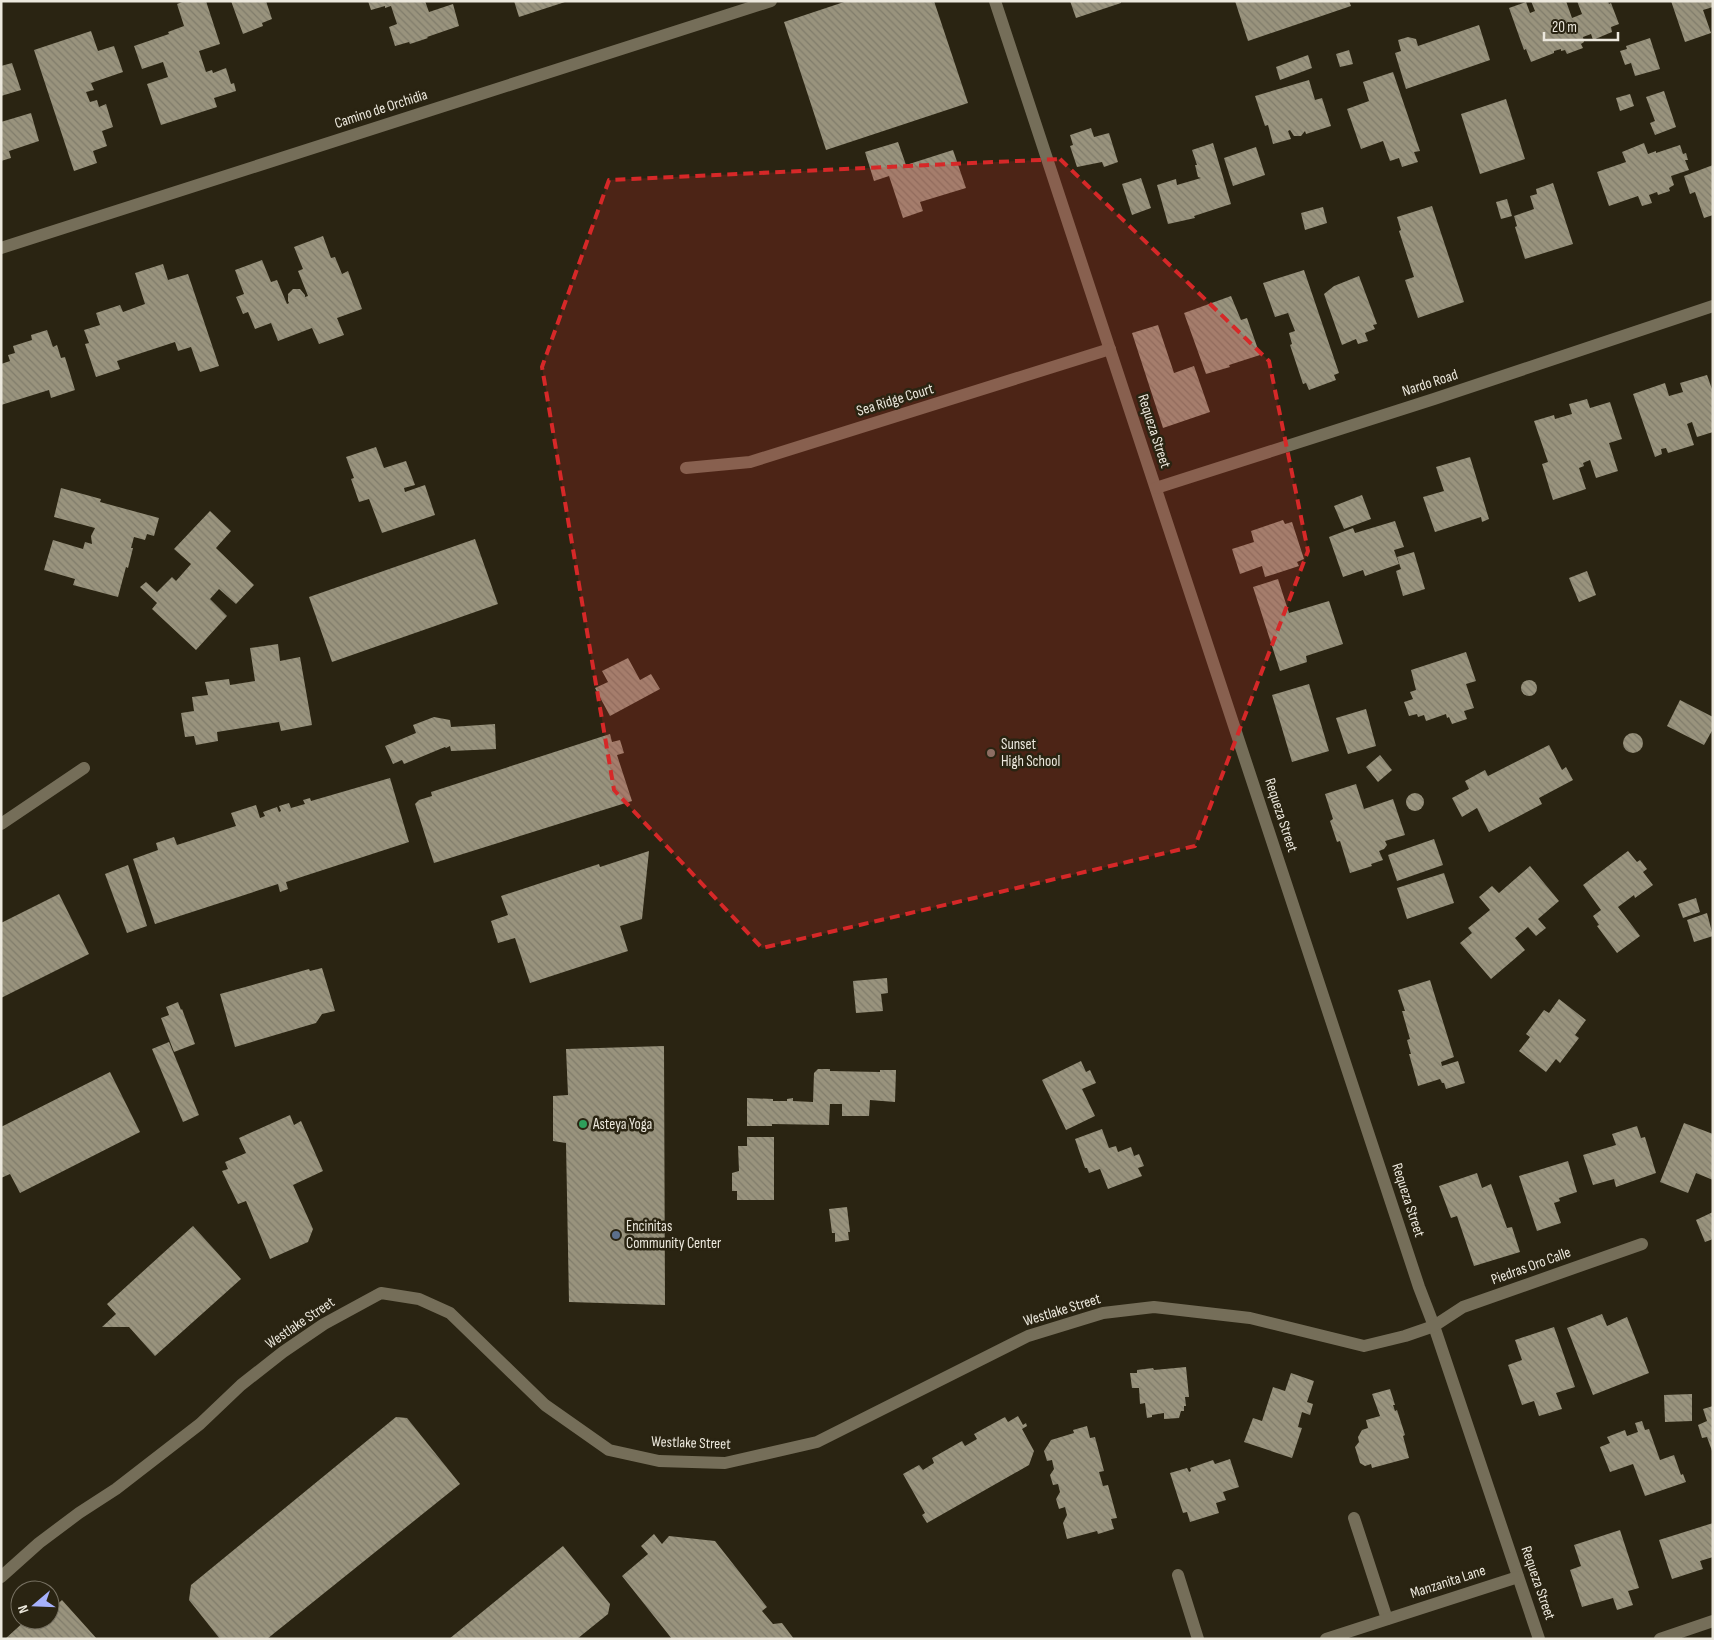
<svg xmlns="http://www.w3.org/2000/svg" width="1714" height="1640" font-family="'Sofia Sans Condensed',sans-serif">
<style>
.building{fill:url(#building-back-hatch)}
.lines{fill:none;stroke-linecap:round;stroke-linejoin:round}
.minor{stroke:#756e59;stroke-width:12}
.marked{fill:#d62828;fill-opacity:0.2;stroke:#d62828;stroke-width:4;stroke-dasharray:10 6;stroke-linejoin:round}
.education-dot{fill:#8d6e63;stroke:#2a2412;stroke-width:2}
.leisure-dot{fill:#2e9e5b;stroke:#2a2412;stroke-width:2}
.service-dot{fill:#5c6f8a;stroke:#2a2412;stroke-width:2}
.labels{text-anchor:middle;dominant-baseline:central;stroke-width:5;stroke-linejoin:round;paint-order:stroke}
.street-label{font-size:15px;fill:#ece8dd;stroke:#2a2412}
.poi-label{font-size:15px;fill:#ece8dd;stroke:#2a2412;text-anchor:start}
</style>
<defs>
<pattern id="building-back-hatch" width="6" height="6" patternUnits="userSpaceOnUse" patternTransform="scale(1.25)"><rect width="6" height="6" fill="#99937d"/><path d="M-1 5l2 2M0 0l6 6M5-1l2 2" fill="none" stroke="#807c6b"/></pattern>
</defs>
<rect width="100%" height="100%" fill="#2a2412"/>
<g class="building">
<polygon points="185,1 206,1 220,44 199,51 206,72 212,70 213,73 226,68 231,84 234,83 236,91 214,98 217,107 161,125 147,84 168,77 163,62 142,69 134,46 169,34 168,32 184,26 177,4"/>
<polygon points="231,1 266,1 272,19 262,23 263,26 243,34"/>
<polygon points="368,1 425,1 429,12 453,4 459,26 427,37 428,38 410,44 409,42 395,46 389,27 397,24 391,6 385,8 385,6 371,10"/>
<polygon points="514,1 565,1 565,2 519,17"/>
<polygon points="847,1 934,1 968,103 826,150 784,22"/>
<polygon points="1070,1 1121,1 1121,3 1076,18"/>
<polygon points="1235,1 1349,1 1351,6 1248,41"/>
<polygon points="1531,1 1566,1 1572,18 1582,14 1577,1 1608,1 1609,4 1611,3 1619,24 1611,27 1612,32 1593,40 1591,34 1583,37 1584,42 1581,44 1583,48 1567,54 1565,50 1561,51 1561,49 1554,51 1554,53 1531,62 1526,49 1524,50 1509,8 1526,2 1530,13 1535,11"/>
<polygon points="1671,1 1713,1 1713,7 1703,10 1711,33 1685,42"/>
<polygon points="1479,25 1490,60 1406,89 1395,53 1401,51 1398,40 1408,37 1416,39 1418,46"/>
<polygon points="91,31 98,51 114,46 123,72 91,83 94,90 86,92 90,102 97,100 99,107 106,104 113,127 102,131 107,146 93,151 97,163 74,171 34,50"/>
<polygon points="1650,38 1660,69 1635,76 1631,63 1625,65 1620,51 1627,49 1626,46"/>
<polygon points="1349,50 1353,64 1340,67 1336,54"/>
<polygon points="1308,55 1312,68 1280,80 1276,67"/>
<polygon points="12,63 21,90 1,96 1,66"/>
<polygon points="1393,72 1420,151 1414,152 1418,162 1402,167 1399,158 1390,161 1383,141 1361,149 1347,109 1369,101 1363,82"/>
<polygon points="1309,80 1315,100 1322,98 1331,126 1306,134 1305,131 1301,136 1294,136 1290,130 1288,131 1291,139 1273,144 1268,125 1265,126 1255,96"/>
<polygon points="1664,91 1676,127 1655,135 1650,123 1655,121 1646,97"/>
<polygon points="1630,94 1634,106 1620,111 1616,98"/>
<polygon points="1506,99 1525,159 1480,174 1461,114"/>
<polygon points="31,113 39,141 9,151 11,158 1,161 1,122"/>
<polygon points="1091,128 1094,137 1109,133 1118,162 1104,167 1102,162 1077,167 1070,146 1073,145 1070,135"/>
<polygon points="898,142 906,165 953,150 966,188 920,202 923,211 903,218 889,176 874,181 865,152"/>
<polygon points="1213,143 1231,204 1194,216 1195,218 1168,224 1157,185 1176,179 1177,185 1201,178 1198,177 1195,165 1197,165 1192,150"/>
<polygon points="1644,143 1648,154 1656,151 1656,153 1680,145 1683,154 1686,153 1688,160 1685,160 1689,170 1671,176 1674,185 1669,188 1670,191 1658,195 1657,192 1649,195 1652,203 1642,206 1638,196 1609,206 1597,172 1626,162 1622,152"/>
<polygon points="1256,147 1265,175 1233,186 1224,158"/>
<polygon points="1713,165 1713,215 1704,218 1695,192 1690,194 1684,176"/>
<polygon points="1141,178 1151,208 1132,215 1122,184"/>
<polygon points="1553,183 1573,244 1525,259 1515,227 1517,226 1514,216 1534,209 1530,196 1537,194 1536,189"/>
<polygon points="1507,199 1512,216 1501,219 1496,202"/>
<polygon points="1432,206 1464,302 1418,318 1405,280 1414,277 1399,231 1401,230 1397,217"/>
<polygon points="1323,207 1327,223 1305,230 1301,213"/>
<polygon points="323,236 331,258 335,257 342,274 348,271 362,309 337,318 344,335 319,344 312,328 278,341 271,323 255,329 248,312 243,314 236,297 244,294 235,270 262,260 271,282 277,280 287,304 289,303 288,301 288,294 293,289 300,289 305,295 305,297 308,296 298,271 303,269 294,247"/>
<polygon points="163,264 168,280 188,274 219,366 200,372 191,347 178,351 175,342 117,361 120,369 96,377 85,344 89,343 84,330 100,325 96,313 120,305 123,312 145,304 135,273"/>
<polygon points="1304,270 1339,373 1334,375 1336,380 1309,390 1306,383 1303,384 1290,345 1292,344 1289,333 1295,331 1288,313 1275,317 1263,283"/>
<polygon points="1359,276 1377,324 1373,325 1375,329 1365,333 1368,341 1358,344 1356,339 1342,345 1324,294 1334,286"/>
<polygon points="1231,296 1241,320 1247,318 1260,355 1229,365 1230,367 1206,374 1184,313"/>
<polygon points="1158,325 1174,373 1194,366 1210,412 1163,428 1132,333"/>
<polygon points="47,330 53,347 57,345 61,358 65,357 75,390 51,398 49,390 1,405 1,364 10,361 8,355 15,353 13,346 32,340 31,335"/>
<polygon points="1707,375 1713,392 1713,432 1697,437 1692,422 1687,424 1694,445 1668,453 1666,448 1661,449 1662,454 1655,457 1633,394 1665,383 1669,396 1683,392 1680,383"/>
<polygon points="1587,399 1590,408 1610,402 1622,439 1609,443 1618,471 1596,478 1590,460 1583,463 1584,466 1579,468 1586,489 1553,500 1542,464 1548,462 1534,421 1554,415 1555,419 1572,414 1569,404"/>
<polygon points="376,447 384,468 406,461 415,485 404,488 405,492 425,485 435,515 382,533 369,499 359,502 351,479 354,478 346,457"/>
<polygon points="1470,457 1489,519 1482,522 1481,517 1435,532 1423,497 1444,491 1436,467"/>
<polygon points="61,488 101,499 100,502 159,518 154,536 147,534 145,540 134,537 131,548 133,548 128,568 126,567 118,597 73,585 75,579 44,570 53,540 83,549 85,542 92,544 91,536 95,528 54,517"/>
<polygon points="1362,495 1371,519 1344,529 1334,506"/>
<polygon points="210,511 231,531 216,548 254,585 236,604 219,589 210,599 227,616 196,650 152,609 157,603 140,587 146,582 157,592 172,577 176,581 191,564 174,549"/>
<polygon points="1283,520 1285,524 1292,522 1304,559 1297,562 1299,566 1265,577 1262,566 1240,574 1232,549 1254,542 1251,531"/>
<polygon points="1395,521 1404,547 1394,550 1399,564 1365,576 1363,570 1343,577 1329,537 1353,528 1355,533"/>
<polygon points="475,539 498,604 332,662 309,597"/>
<polygon points="1414,552 1425,589 1403,596 1396,571 1401,569 1397,557"/>
<polygon points="1587,571 1596,595 1579,602 1569,578"/>
<polygon points="1278,579 1289,613 1329,601 1343,644 1306,656 1307,662 1280,671 1253,587"/>
<polygon points="278,644 280,661 300,657 312,725 281,731 279,722 217,732 218,741 196,745 194,736 185,737 181,713 194,711 192,697 208,695 205,682 229,679 230,685 255,681 250,648"/>
<polygon points="1466,652 1476,681 1466,684 1474,708 1464,711 1467,719 1452,724 1449,717 1447,718 1446,714 1426,721 1424,715 1418,717 1417,714 1409,716 1404,702 1413,699 1410,692 1416,690 1411,670"/>
<polygon points="628,658 640,680 651,674 660,689 610,716 595,688 608,682 602,671"/>
<circle cx="1529" cy="688" r="8"/>
<polygon points="1309,684 1329,751 1292,762 1272,695"/>
<polygon points="1680,700 1713,717 1713,729 1704,745 1667,726"/>
<polygon points="1366,709 1376,746 1348,754 1336,718"/>
<polygon points="434,717 450,720 451,727 495,724 496,749 451,751 450,746 446,748 445,747 404,764 402,760 393,764 385,746 416,733 413,725"/>
<circle cx="1633" cy="743" r="10"/>
<polygon points="610,734 612,742 620,740 624,753 617,755 632,801 434,863 415,804 419,800 432,796 431,792"/>
<polygon points="1549,745 1562,770 1566,767 1573,780 1539,798 1542,804 1489,832 1477,808 1462,817 1452,798 1469,789 1465,781 1485,770 1488,776"/>
<polygon points="1380,755 1392,770 1378,782 1366,767"/>
<polygon points="390,778 409,842 286,882 288,889 280,892 278,884 155,924 133,859 158,850 156,843 174,837 177,845 236,826 231,813 256,805 260,818 265,816 263,812 277,807 279,812 281,811 279,806 289,803 291,808 305,804 303,800 310,798 311,801"/>
<polygon points="1356,784 1364,809 1393,799 1405,835 1385,841 1387,845 1384,849 1379,851 1383,860 1371,864 1372,866 1350,873 1340,841 1337,842 1330,821 1333,819 1325,794"/>
<circle cx="1415" cy="802" r="9"/>
<polygon points="1434,839 1443,865 1397,881 1388,855"/>
<polygon points="649,851 642,919 620,926 628,951 530,983 515,938 498,943 491,921 508,915 501,896 599,864 600,867"/>
<polygon points="1628,851 1637,862 1640,860 1647,869 1643,872 1653,885 1635,898 1634,895 1618,907 1640,936 1617,953 1597,926 1599,925 1593,916 1601,910 1583,885"/>
<polygon points="128,865 147,926 127,933 105,874"/>
<polygon points="1530,866 1559,901 1538,919 1546,928 1536,936 1528,927 1515,938 1525,950 1491,979 1460,943 1472,933 1468,928 1490,910 1479,897 1492,886 1499,893"/>
<polygon points="1444,873 1454,903 1407,919 1397,888"/>
<polygon points="59,894 89,954 1,998 1,923"/>
<polygon points="1696,898 1700,912 1683,918 1678,904"/>
<polygon points="1707,913 1713,936 1694,942 1687,920"/>
<polygon points="322,968 335,1011 322,1014 316,1023 235,1047 220,994 309,969 310,971"/>
<polygon points="887,978 888,993 881,994 883,1011 856,1013 853,981"/>
<polygon points="1430,980 1454,1057 1441,1062 1442,1066 1458,1061 1465,1083 1446,1089 1444,1083 1442,1083 1440,1079 1418,1086 1409,1054 1411,1054 1407,1040 1410,1039 1402,1011 1405,1011 1398,990"/>
<polygon points="1559,999 1586,1020 1575,1035 1579,1038 1560,1063 1556,1059 1546,1072 1519,1051 1530,1037 1526,1034 1544,1010 1549,1013"/>
<polygon points="178,1002 181,1010 182,1009 195,1044 174,1052 161,1018 169,1015 166,1007"/>
<polygon points="169,1042 199,1115 183,1122 152,1049"/>
<polygon points="664,1046 665,1305 569,1302 566,1143 553,1141 553,1096 568,1095 566,1049"/>
<polygon points="1081,1061 1086,1072 1090,1070 1096,1083 1082,1089 1095,1116 1066,1130 1042,1080"/>
<polygon points="818,1069 830,1069 830,1071 880,1072 880,1070 896,1070 895,1102 870,1100 869,1116 842,1116 842,1104 830,1104 829,1125 772,1124 772,1126 747,1126 747,1098 773,1099 773,1101 787,1101 787,1099 793,1098 793,1101 813,1102 814,1073"/>
<polygon points="110,1072 140,1132 20,1193 10,1174 1,1178 1,1127"/>
<polygon points="290,1115 294,1125 301,1121 323,1171 293,1185 313,1229 308,1242 270,1259 246,1201 238,1204 222,1171 228,1169 225,1162 246,1153 239,1138"/>
<polygon points="1684,1123 1713,1134 1713,1180 1696,1173 1688,1193 1660,1182"/>
<polygon points="1637,1126 1641,1138 1645,1137 1656,1173 1616,1187 1614,1179 1593,1185 1583,1155 1616,1145 1612,1134"/>
<polygon points="1102,1129 1109,1148 1116,1146 1118,1152 1131,1147 1134,1156 1139,1154 1144,1166 1138,1168 1142,1176 1108,1189 1100,1169 1089,1173 1087,1168 1085,1168 1075,1139"/>
<polygon points="747,1137 774,1137 774,1200 737,1200 737,1191 732,1191 732,1173 739,1171 738,1146 747,1146"/>
<polygon points="1568,1161 1577,1192 1559,1198 1560,1201 1554,1203 1561,1223 1537,1231 1519,1176"/>
<polygon points="1477,1173 1482,1188 1491,1184 1507,1228 1512,1227 1520,1252 1474,1266 1457,1216 1451,1218 1439,1186"/>
<polygon points="847,1207 850,1232 848,1232 849,1240 835,1242 835,1233 832,1233 829,1209"/>
<polygon points="1713,1212 1713,1239 1705,1242 1696,1220"/>
<polygon points="193,1226 241,1279 155,1356 129,1327 102,1327 116,1314 107,1304"/>
<polygon points="1602,1314 1607,1326 1627,1317 1649,1373 1593,1395 1567,1328"/>
<polygon points="1554,1327 1575,1387 1556,1393 1562,1409 1539,1416 1534,1401 1522,1405 1508,1365 1522,1360 1515,1340"/>
<polygon points="1186,1367 1189,1397 1185,1397 1186,1406 1184,1406 1184,1411 1181,1411 1179,1418 1164,1419 1164,1413 1152,1415 1152,1417 1147,1418 1145,1403 1140,1404 1139,1388 1132,1388 1130,1373 1137,1373 1137,1370 1153,1368 1154,1370"/>
<polygon points="1291,1373 1314,1381 1307,1402 1313,1404 1310,1415 1302,1412 1298,1427 1302,1428 1292,1458 1244,1442 1253,1418 1262,1421 1273,1387 1285,1391"/>
<polygon points="1390,1389 1395,1405 1393,1405 1395,1411 1397,1410 1405,1435 1403,1436 1409,1458 1372,1468 1371,1464 1365,1466 1360,1463 1355,1447 1359,1442 1358,1437 1362,1430 1368,1428 1366,1420 1380,1416 1372,1394"/>
<polygon points="1692,1394 1692,1421 1665,1422 1664,1395"/>
<polygon points="1713,1406 1713,1451 1712,1451 1707,1437 1702,1438 1698,1425 1707,1421 1703,1409"/>
<polygon points="1018,1416 1023,1425 1026,1423 1027,1426 1022,1429 1034,1451 1029,1465 927,1523 922,1515 925,1513 903,1474 919,1465 923,1470 934,1463 932,1458 962,1441 965,1446 977,1439 974,1434 1005,1417 1008,1422"/>
<polygon points="396,1417 407,1418 460,1484 267,1639 220,1639 189,1600 191,1585"/>
<polygon points="1642,1421 1645,1430 1649,1429 1660,1460 1674,1455 1681,1475 1683,1474 1686,1482 1645,1496 1633,1464 1610,1472 1600,1447 1610,1443 1607,1437 1625,1430 1627,1436 1638,1432 1635,1423"/>
<polygon points="1087,1426 1090,1438 1095,1437 1104,1471 1099,1472 1103,1486 1108,1485 1117,1518 1111,1519 1114,1529 1098,1534 1097,1531 1067,1539 1063,1523 1067,1515 1065,1507 1059,1509 1056,1499 1060,1492 1058,1484 1053,1485 1050,1475 1054,1469 1052,1460 1047,1461 1044,1451 1051,1440 1074,1433 1073,1430"/>
<polygon points="1230,1459 1239,1487 1223,1492 1226,1500 1216,1503 1219,1513 1190,1522 1187,1512 1183,1513 1170,1473 1187,1468 1189,1472 1191,1471 1190,1468 1213,1460 1215,1464"/>
<polygon points="1713,1523 1713,1557 1700,1561 1703,1569 1672,1579 1659,1540"/>
<polygon points="1620,1530 1639,1588 1628,1591 1633,1605 1617,1610 1613,1598 1582,1607 1570,1570 1581,1566 1574,1545"/>
<polygon points="654,1534 662,1544 669,1536 715,1541 767,1607 762,1611 773,1624 782,1623 794,1639 672,1639 622,1576 648,1554 641,1546"/>
<polygon points="563,1546 610,1604 608,1614 577,1639 449,1639"/>
<polygon points="62,1600 97,1639 5,1639 26,1620 35,1620 37,1622 40,1620 50,1620 50,1611"/>
</g>
<g class="lines">
<g class="minor">
<polyline points="995,1 1419,1287 1434,1326 1539,1639"/>
<polyline points="1,248 771,1"/>
<polyline points="686,468 750,462 1110,349"/>
<polyline points="1156,488 1434,399 1713,306"/>
<polyline points="1,824 84,768"/>
<polyline points="1354,1518 1387,1619"/>
<polyline points="1178,1575 1198,1639"/>
<polyline points="1,1577 39,1543 79,1513 116,1489 200,1424 241,1385 283,1352 324,1324 381,1293 419,1299 450,1313 545,1405 609,1450 659,1461 725,1463 817,1442 1028,1336 1103,1313 1154,1307 1250,1318 1364,1346 1405,1336 1434,1326 1463,1307 1642,1244"/>
<polyline points="1326,1639 1518,1577"/>
<polyline points="1660,1639 1713,1621"/>
</g>
</g>
<path class="marked" d="M 1060,159 L 1269,361 L 1308,551 L 1195,846 L 762,948 L 614,790 L 542,367 L 609,180 Z"/>
<circle class="education-dot" cx="991" cy="753" r="5"/>
<circle class="leisure-dot" cx="583" cy="1124" r="5"/>
<circle class="service-dot" cx="616" cy="1235" r="5"/>
<g class="labels">
<g class="street-label">
<text transform="translate(381 109) rotate(-18)">Camino de Orchidia</text>
<text transform="translate(1430 383) rotate(-18)">Nardo Road</text>
<text transform="translate(895 400) rotate(-17)">Sea Ridge Court</text>
<text transform="translate(1154 431) rotate(72)">Requeza Street</text>
<text transform="translate(1281 815) rotate(72)">Requeza Street</text>
<text transform="translate(1408 1200) rotate(72)">Requeza Street</text>
<text transform="translate(1531 1266) rotate(-20)">Piedras Oro Calle</text>
<text transform="translate(1062 1310) rotate(-17)">Westlake Street</text>
<text transform="translate(300 1323) rotate(-34)">Westlake Street</text>
<text transform="translate(691 1443) rotate(2)">Westlake Street</text>
<text transform="translate(1448 1582) rotate(-18)">Manzanita Lane</text>
<text transform="translate(1538 1583) rotate(71)">Requeza Street</text>
</g>
<g class="poi-label">
<text x="1001" y="744">Sunset<tspan x="1001" dy="17">High School</tspan></text>
<text x="593" y="1124">Asteya Yoga</text>
<text x="626" y="1226">Encinitas<tspan x="626" dy="17">Community Center</tspan></text>
</g>
</g>
<rect width="1714" height="1640" fill="none" stroke="#ece8dd" stroke-width="5"/>
<g transform="translate(35 1605) rotate(251)"><circle r="24" fill="#2a2412" stroke="#787263"/>
<path d="M0-4L9 19L0 12L-9 19Z" fill="#a6b1fc"/>
<text y="-8" font-size="14" font-weight="bold" text-anchor="middle" fill="#ece8dd">N</text>
</g>
<path d="M1544 32v8h74v-8" fill="none" stroke="#ece8dd" stroke-width="2.5"/>
<text x="1552" y="32" font-size="15" fill="#ece8dd" stroke="#2a2412" stroke-width="4" paint-order="stroke">20 m</text>
</svg>
